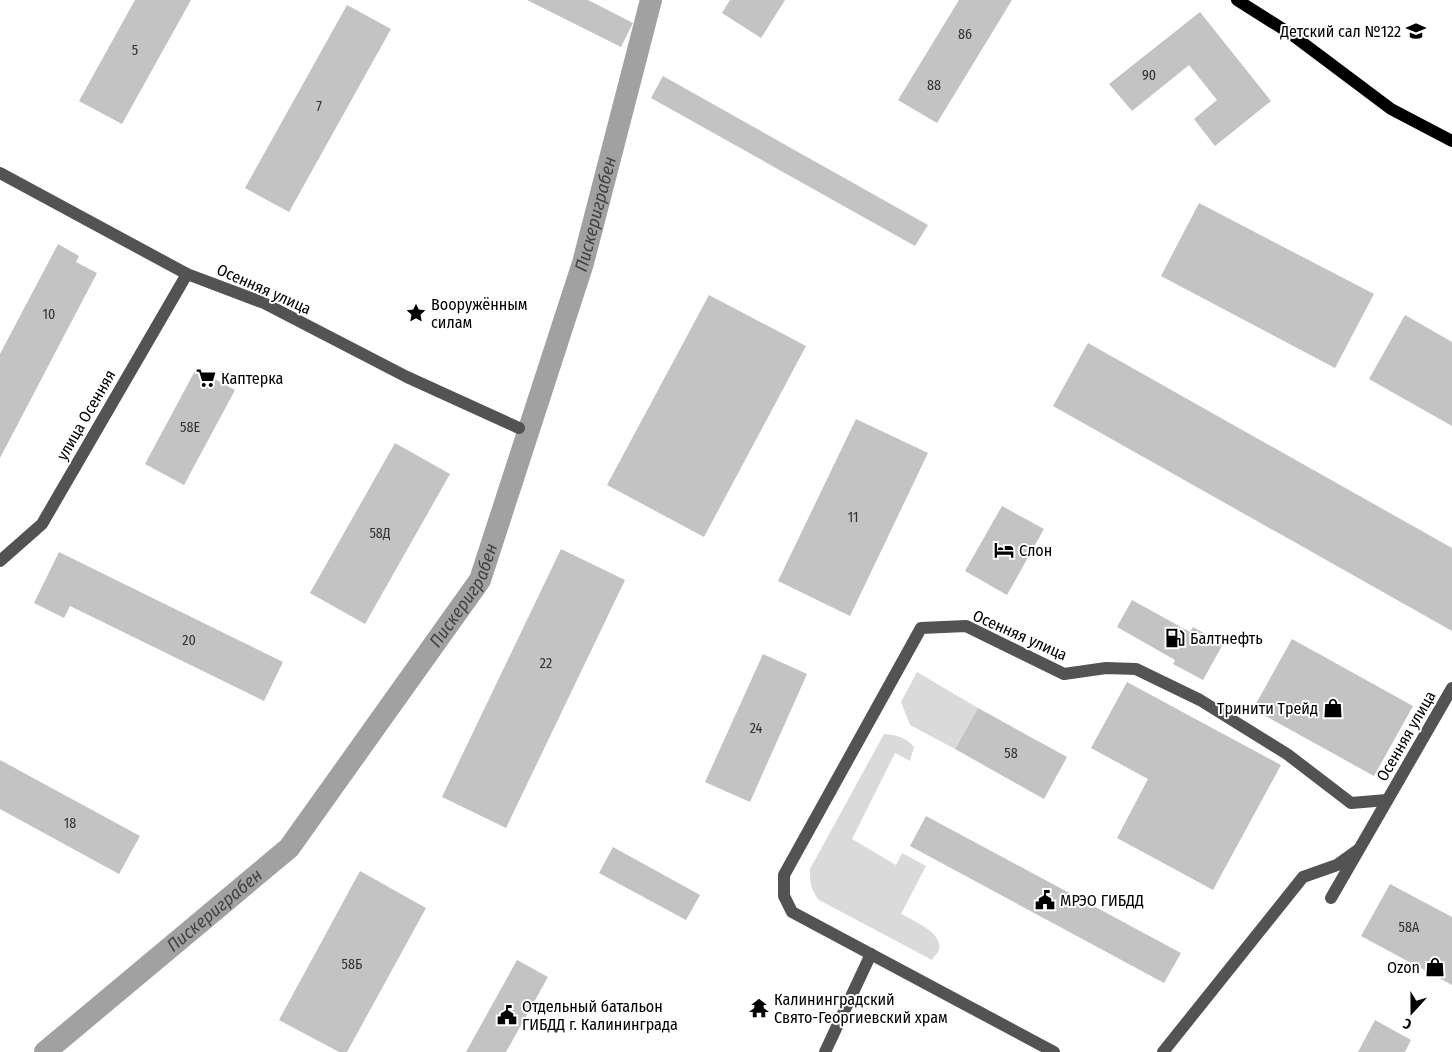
<svg xmlns="http://www.w3.org/2000/svg" width="1452" height="1052" font-family="'Fira Sans Condensed',sans-serif">
<style>
.green{fill:#dadada}
.lines{fill:none;stroke-linecap:round;stroke-linejoin:round}
.canal{stroke:#a1a1a1;stroke-width:22}
.building{fill:#c3c3c3}
.minor{stroke:#535353;stroke-width:12}
.major{stroke:#000;stroke-width:12}
.labels{text-anchor:middle;dominant-baseline:central;stroke-width:4;stroke-linejoin:round;paint-order:stroke}
.number-label{font-size:14px;fill:#313131}
.poi-label{font-size:16px;fill:#000;stroke:#fff;text-anchor:start}
.street-label{font-size:16px;fill:#000;stroke:#fff}
.water-label{font-size:18px;font-style:italic;fill:#424242;stroke:#fff}
</style>
<rect width="100%" height="100%" fill="#fff"/>
<g class="green">
<polygon points="917,672 978,708 955,749 910,725 901,702"/>
<path d="M 884,734 C 897,735 905,737 914,747 L 910,761 L 895,753 L 852,839 L 896,865 L 902,853 L 926,866 L 901,914 C 912,920 944,933 939,950 C 938,953 934,957 932,960 L 819,900 C 810,889 810,882 810,869 Z"/>
</g>
<g class="lines">
<path class="canal" id="s1" d="M 45,1052 L 289,848 L 480,580 L 583,263 L 651,0"/>
</g>
<g class="building">
<polygon points="135,0 191,0 122,124 79,101"/>
<polygon points="527,0 588,0 633,23 621,47"/>
<polygon points="730,0 785,0 761,38 722,13"/>
<polygon points="959,0 1012,0 937,123 898,100"/>
<polygon points="347,5 391,29 289,212 245,188"/>
<polygon points="1200,12 1271,101 1215,146 1194,119 1217,100 1189,65 1132,111 1109,84"/>
<polygon points="663,76 928,225 915,246 651,98"/>
<polygon points="1199,203 1374,294 1335,368 1161,276"/>
<polygon points="58,244 79,256 76,262 97,273 0,458 0,354"/>
<polygon points="709,295 806,346 704,537 607,485"/>
<polygon points="1405,315 1452,342 1452,426 1369,379"/>
<polygon points="1088,343 1452,548 1452,631 1053,406"/>
<polygon points="196,369 235,390 184,485 145,464"/>
<polygon points="856,419 928,453 850,616 778,581"/>
<polygon points="395,443 450,474 365,624 310,593"/>
<polygon points="1002,506 1044,529 1007,595 965,571"/>
<polygon points="561,549 625,580 506,828 442,797"/>
<polygon points="59,552 283,662 264,701 70,606 64,618 34,603"/>
<polygon points="1132,600 1190,632 1193,627 1223,644 1203,680 1173,664 1175,660 1117,627"/>
<polygon points="1292,639 1413,706 1374,776 1253,709"/>
<polygon points="763,654 807,674 750,802 705,782"/>
<polygon points="1127,682 1281,765 1213,890 1117,838 1148,779 1091,748"/>
<polygon points="978,708 1067,757 1044,799 955,749"/>
<polygon points="0,760 140,836 119,874 0,809"/>
<polygon points="926,816 1181,953 1164,983 910,846"/>
<polygon points="613,847 700,895 686,920 599,873"/>
<polygon points="360,871 426,908 347,1052 339,1052 279,1020"/>
<polygon points="1390,884 1452,917 1452,985 1361,936"/>
<polygon points="517,960 548,977 506,1052 466,1052"/>
<polygon points="1375,1020 1411,1040 1405,1052 1358,1052"/>
</g>
<g class="lines">
<g class="minor">
<polyline points="0,173 187,274 264,303 407,377 519,428"/>
<polyline points="0,561 42,524 187,274"/>
<polyline points="1331,898 1452,688"/>
<polyline points="825,1052 871,954"/>
<polyline points="1054,1052 792,912 784,896 784,875 921,628 966,626 1064,674 1106,668 1136,669 1200,700 1287,754 1351,803 1387,800"/>
<polyline points="1163,1052 1303,877 1337,865 1358,850"/>
</g>
<polyline class="major" points="1237,0 1291,34 1391,109 1452,141"/>
</g>
<defs>
<symbol id="school-bare" viewBox="-9 -9 18 18"><path d="M0-5L7-2L0 1L-7-2ZM-4 1L0 2.5L4 1V4Q0 6-4 4Z" fill="#000" stroke="#fff" stroke-width="2.5" paint-order="stroke"/></symbol>
<symbol id="sight-bare" viewBox="-9 -9 18 18"><path d="M0-6L1.8-2.2L6-1.7L2.9 1.2L3.7 5.4L0 3.3L-3.7 5.4L-2.9 1.2L-6-1.7L-1.8-2.2Z" fill="#000" stroke="#fff" stroke-width="2.5" paint-order="stroke"/></symbol>
<symbol id="supermarket-bare" viewBox="-9 -9 18 18"><path d="M-6-5.5h2.5l.6 2H6L4.5 2H-2.5L-4.4-4H-6ZM-1.5 3.2a1.3 1.3 0 1 0 .1 0ZM3 3.2a1.3 1.3 0 1 0 .1 0Z" fill="#000" stroke="#fff" stroke-width="2.5" paint-order="stroke"/></symbol>
<symbol id="hotel-bare" viewBox="-9 -9 18 18"><path d="M-6-4.5h1.5V1H6V5H4.5V3h-9V5H-6ZM-4 0a1.8 1.8 0 1 1 3.6 0ZM.5 0V-2.5h3Q6-2.5 6 0Z" fill="#000" stroke="#fff" stroke-width="2.5" paint-order="stroke"/></symbol>
<symbol id="fuel-bare" viewBox="-9 -9 18 18"><path d="M-5.5-6h7V0h2V4h1.3V-2.5L3-4.5l.8-.8L6-3V5H2.5V1h-1V6h-7ZM-4.2-4.7v3.2H.2V-4.7Z" fill="#000" stroke="#fff" stroke-width="2.5" paint-order="stroke"/></symbol>
<symbol id="shop-bare" viewBox="-9 -9 18 18"><path d="M-5-2.5h2.3a2.7 3.5 0 0 1 5.4 0H5L5.5 6h-11ZM-1.5-2.5h3a1.5 2.3 0 0 0-3 0Z" fill="#000" stroke="#fff" stroke-width="2.5" paint-order="stroke"/></symbol>
<symbol id="civic-bare" viewBox="-9 -9 18 18"><path d="M-.6-6.5H3V-4.5H.6V-3L4-1V1h2V6H-6V1h2V-1L-.6-3ZM-1.2 2.5V6h2.4V2.5Z" fill="#000" stroke="#fff" stroke-width="2.5" paint-order="stroke"/></symbol>
<symbol id="temple-bare" viewBox="-9 -9 18 18"><path d="M0-6L5-2H3V0L6.5 2.5H4V6H1.5V3h-3V6H-4V2.5H-6.5L-3 0V-2H-5Z" fill="#000" stroke="#fff" stroke-width="2.5" paint-order="stroke"/></symbol>
</defs>
<g fill-rule="evenodd">
<use href="#school-bare" x="1402" y="17" width="28" height="28"/>
<use href="#sight-bare" x="402" y="299" width="28" height="28"/>
<use href="#supermarket-bare" x="192" y="364" width="28" height="28"/>
<use href="#hotel-bare" x="990" y="536" width="28" height="28"/>
<use href="#fuel-bare" x="1161" y="624" width="28" height="28"/>
<use href="#shop-bare" x="1319" y="694" width="28" height="28"/>
<use href="#civic-bare" x="1031" y="886" width="28" height="28"/>
<use href="#shop-bare" x="1421" y="953" width="28" height="28"/>
<use href="#temple-bare" x="745" y="994" width="28" height="28"/>
<use href="#civic-bare" x="493" y="1001" width="28" height="28"/>
</g>
<g class="labels">
<g class="number-label">
<text x="965" y="34">86</text>
<text x="135" y="50">5</text>
<text x="1149" y="75">90</text>
<text x="934" y="85">88</text>
<text x="319" y="106">7</text>
<text x="49" y="314">10</text>
<text x="190" y="427">58Е</text>
<text x="853" y="517">11</text>
<text x="380" y="533">58Д</text>
<text x="189" y="640">20</text>
<text x="546" y="663">22</text>
<text x="756" y="728">24</text>
<text x="1011" y="753">58</text>
<text x="70" y="823">18</text>
<text x="1409" y="927">58А</text>
<text x="352" y="964">58Б</text>
</g>
<g class="poi-label">
<text x="1401" y="31" text-anchor="end">Детский сал №122</text>
<text x="431" y="304">Вооружённым<tspan x="431" dy="18">силам</tspan></text>
<text x="221" y="378">Каптерка</text>
<text x="1019" y="550">Слон</text>
<text x="1190" y="638">Балтнефть</text>
<text x="1318" y="708" text-anchor="end">Тринити Трейд</text>
<text x="1060" y="900">МРЭО ГИБДД</text>
<text x="1420" y="967" text-anchor="end">Ozon</text>
<text x="774" y="999">Калининградский<tspan x="774" dy="18">Свято-Георгиевский храм</tspan></text>
<text x="522" y="1006">Отдельный батальон<tspan x="522" dy="18">ГИБДД г. Калининграда</tspan></text>
</g>
<g class="street-label">
<text transform="translate(264 289) rotate(24)">Осенняя улица</text>
<text transform="translate(86 415) rotate(-60)">улица Осенняя</text>
<text transform="translate(1020 635) rotate(24)">Осенняя улица</text>
<text transform="translate(1406 736) rotate(-60)">Осенняя улица</text>
</g>
<g class="water-label">
<text stroke="none"><textPath href="#s1" startOffset="1031">Пискериграбен</textPath></text>
<text stroke="none"><textPath href="#s1" startOffset="626">Пискериграбен</textPath></text>
<text stroke="none"><textPath href="#s1" startOffset="221">Пискериграбен</textPath></text>
</g>
</g>
<g transform="translate(1412 1012) rotate(201)" stroke="#ffffff" stroke-width="4" paint-order="stroke">
<path d="M0-4L9 19L0 12L-9 19Z" fill="#000000"/>
<text y="-8" font-size="14" font-weight="bold" text-anchor="middle" fill="#000000">С</text>
</g>
</svg>
